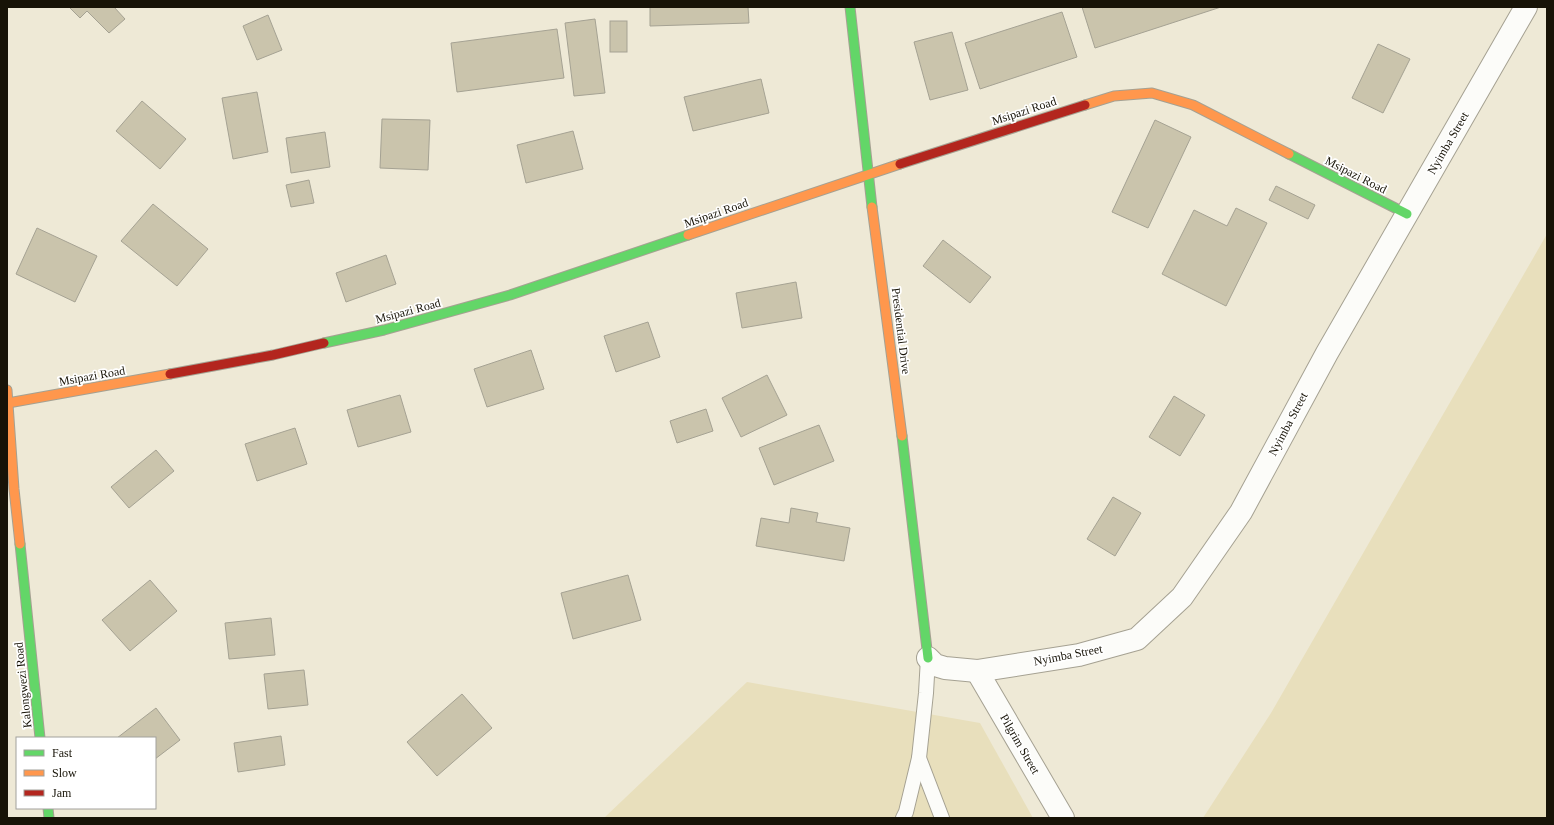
<svg xmlns="http://www.w3.org/2000/svg" width="1554" height="825" font-family="Georgia,serif">
<style>
.green{fill:#e8dfbc}
.building{fill:#cac4ac;stroke:#a5a293}
.lines{fill:none;stroke-linecap:round;stroke-linejoin:round}
.lane-casing{stroke:#a5a192;stroke-width:16}
.street-casing{stroke:#a5a192;stroke-width:24}
.fast-casing{stroke:#a5a192;stroke-width:11}
.slow-casing{stroke:#a5a192;stroke-width:11}
.jam-casing{stroke:#a5a192;stroke-width:11}
.lane{stroke:#fcfcf9;stroke-width:14}
.street{stroke:#fcfcf9;stroke-width:22}
.fast{stroke:#63d668;stroke-width:9}
.slow{stroke:#ff974d;stroke-width:9}
.jam{stroke:#b3261e;stroke-width:9}
.labels{text-anchor:middle;dominant-baseline:central;stroke-width:3.5;stroke-linejoin:round;paint-order:stroke}
.street-label{font-size:12px;fill:#171307;stroke:#fff}
</style>
<rect width="100%" height="100%" fill="#eee9d6"/>
<g class="green">
<polygon points="1547,234 1547,818 1203,818 1271,713"/>
<polygon points="747,682 980,723 1033,818 604,818"/>
</g>
<g class="building">
<polygon points="69,7 114,7 125,19 109,33 87,11 80,18"/>
<polygon points="650,7 748,7 749,23 650,26"/>
<polygon points="1082,7 1221,7 1095,48"/>
<polygon points="1062,12 1077,57 980,89 965,43"/>
<polygon points="268,15 282,50 257,60 243,26"/>
<polygon points="595,19 605,93 574,96 565,23"/>
<rect x="610" y="21" width="17" height="31"/>
<polygon points="557,29 564,78 457,92 451,43"/>
<polygon points="952,32 968,90 930,100 914,42"/>
<polygon points="1378,44 1410,59 1383,113 1352,98"/>
<polygon points="761,79 769,113 693,131 684,97"/>
<polygon points="257,92 268,152 233,159 222,98"/>
<polygon points="142,101 186,139 160,169 116,131"/>
<polygon points="382,119 430,120 428,170 380,168"/>
<polygon points="1155,120 1191,137 1148,228 1112,212"/>
<polygon points="573,131 583,169 526,183 517,145"/>
<polygon points="325,132 330,167 291,173 286,138"/>
<polygon points="309,180 314,203 291,207 286,185"/>
<polygon points="1276,186 1315,205 1308,219 1269,200"/>
<polygon points="153,204 208,249 177,286 121,241"/>
<polygon points="1236,208 1267,223 1226,306 1162,274 1194,210 1227,226"/>
<polygon points="37,228 97,256 75,302 16,274"/>
<polygon points="943,240 991,277 970,303 923,266"/>
<polygon points="386,255 396,284 346,302 336,273"/>
<polygon points="796,282 802,318 742,328 736,293"/>
<polygon points="648,322 660,357 616,372 604,336"/>
<polygon points="531,350 544,389 487,407 474,369"/>
<polygon points="767,375 787,415 741,437 722,398"/>
<polygon points="400,395 411,432 358,447 347,410"/>
<polygon points="1174,396 1205,415 1180,456 1149,437"/>
<polygon points="706,409 713,431 677,443 670,421"/>
<polygon points="819,425 834,461 774,485 759,448"/>
<polygon points="295,428 307,464 257,481 245,444"/>
<polygon points="156,450 174,471 129,508 111,487"/>
<polygon points="1113,497 1141,513 1115,556 1087,539"/>
<polygon points="791,508 818,513 816,522 850,528 844,561 756,546 761,518 789,523"/>
<polygon points="628,575 641,620 573,639 561,593"/>
<polygon points="150,580 177,611 130,651 102,620"/>
<polygon points="271,618 275,655 229,659 225,623"/>
<polygon points="304,670 308,705 268,709 264,674"/>
<polygon points="462,694 492,728 437,776 407,742"/>
<polygon points="156,708 180,740 155,759 155,738 117,738"/>
<polygon points="281,736 285,765 238,772 234,743"/>
</g>
<g class="lines">
<defs>
<g id="lane">
<polyline points="919,758 942,818"/>
<polyline points="903,818 906,812 919,758 926,693 928,658"/>
</g>
<g id="street">
<polyline points="928,658 935,665 945,668 977,671 1079,655 1137,639 1182,597 1241,512 1327,353 1526,7"/>
<polyline points="977,671 1063,818"/>
</g>
<g id="fast">
<polyline points="850,7 872,207"/>
<polyline points="1289,154 1407,214"/>
<polyline points="324,343 384,330 510,295 688,235"/>
<polyline points="902,436 928,658"/>
<polyline points="20,544 40,738"/>
<polyline points="48,808 49,818"/>
</g>
<g id="slow">
<polyline points="1085,105 1114,96 1152,93 1193,105 1289,154"/>
<polyline points="872,207 902,436"/>
<polyline points="688,235 900,164"/>
<polyline points="7,390 14,489 20,544"/>
<polyline points="8,403 170,374"/>
</g>
<g id="jam">
<polyline points="900,164 1085,105"/>
<polyline points="170,374 273,355 324,343"/>
</g>
</defs>
<use href="#lane" class="lane-casing"/>
<use href="#street" class="street-casing"/>
<use href="#fast" class="fast-casing"/>
<use href="#slow" class="slow-casing"/>
<use href="#jam" class="jam-casing"/>
<use href="#lane" class="lane"/>
<use href="#street" class="street"/>
<use href="#fast" class="fast"/>
<use href="#slow" class="slow"/>
<use href="#jam" class="jam"/>
</g>
<g class="labels">
<g class="street-label">
<text transform="translate(1024 111) rotate(-18)">Msipazi Road</text>
<text transform="translate(1448 143) rotate(-60)">Nyimba Street</text>
<text transform="translate(1356 175) rotate(27)">Msipazi Road</text>
<text transform="translate(716 213) rotate(-19)">Msipazi Road</text>
<text transform="translate(408 311) rotate(-15)">Msipazi Road</text>
<text transform="translate(901 331) rotate(83)">Presidential Drive</text>
<text transform="translate(92 376) rotate(-10)">Msipazi Road</text>
<text transform="translate(1288 424) rotate(-62)">Nyimba Street</text>
<text transform="translate(1068 655) rotate(-11)">Nyimba Street</text>
<text transform="translate(23 685) rotate(-96)">Kalongwezi Road</text>
<text transform="translate(1020 744) rotate(60)">Pilgrim Street</text>
</g>
</g>
<rect width="1554" height="825" fill="none" stroke="#171307" stroke-width="16"/>
<rect x="16" y="737" width="140" height="72" fill="#ffffff" stroke="#a2a19c"/>
<rect x="24" y="750" width="20" height="6" fill="#63d668" stroke="#a2a19c"/>
<text x="52" y="757" font-size="12" fill="#171307">Fast</text>
<rect x="24" y="770" width="20" height="6" fill="#ff974d" stroke="#a2a19c"/>
<text x="52" y="777" font-size="12" fill="#171307">Slow</text>
<rect x="24" y="790" width="20" height="6" fill="#b3261e" stroke="#a2a19c"/>
<text x="52" y="797" font-size="12" fill="#171307">Jam</text>
</svg>
